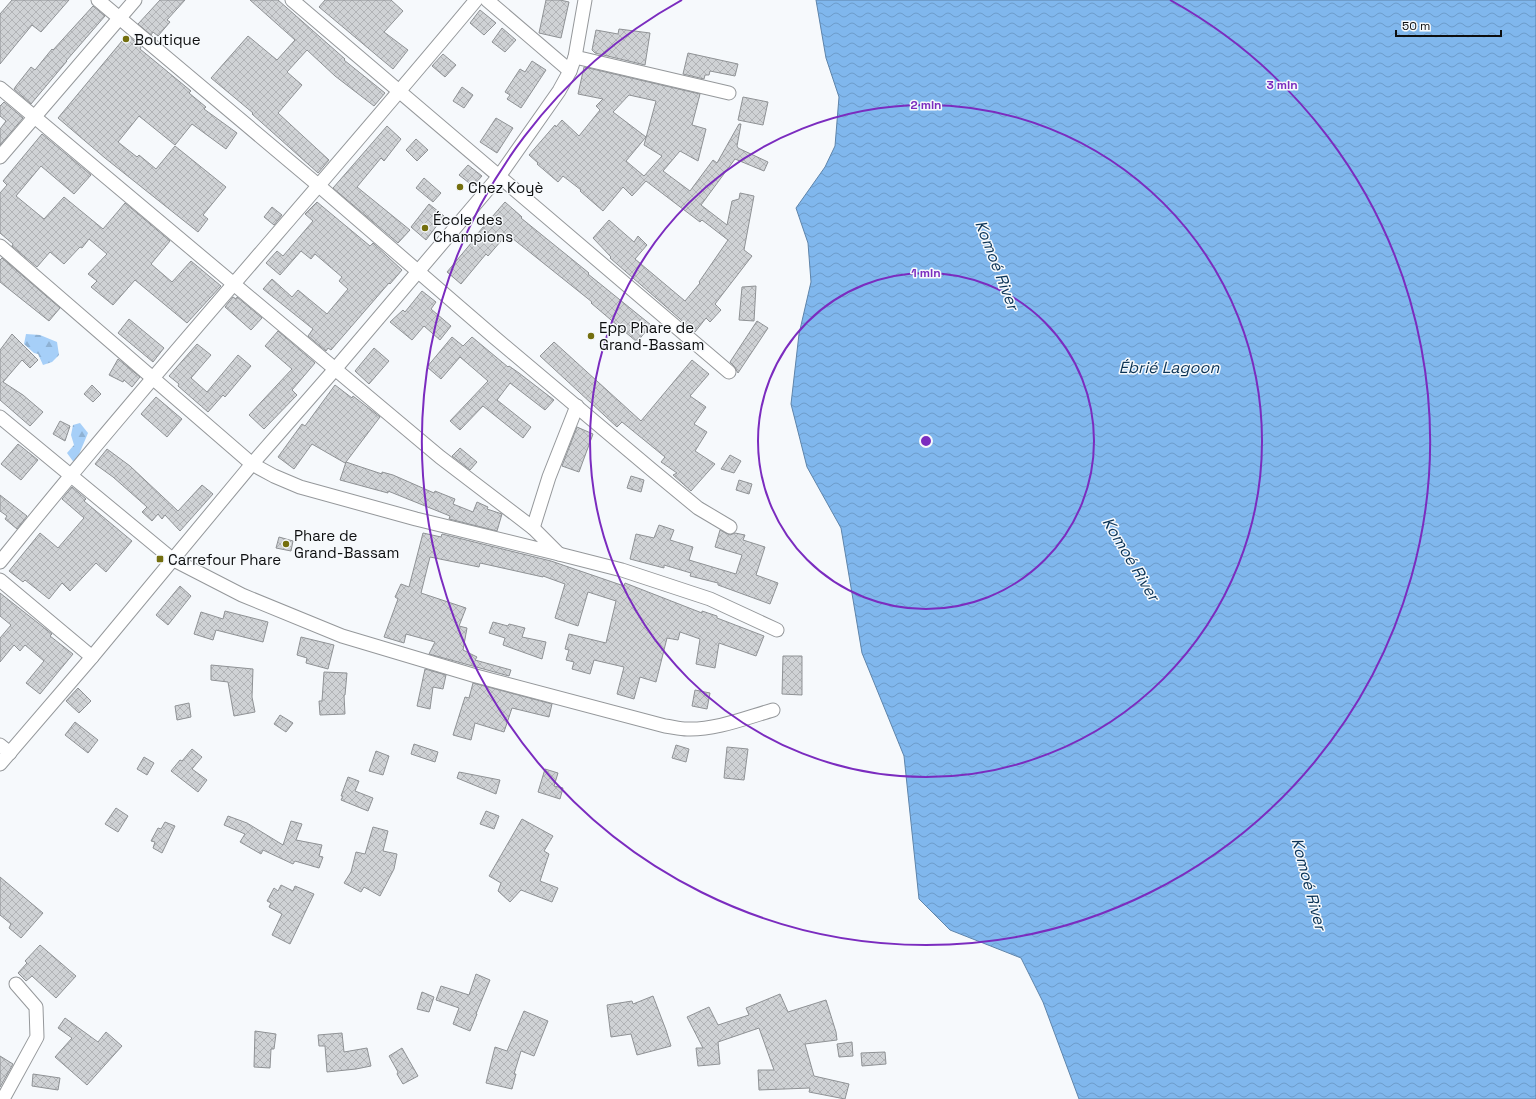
<svg xmlns="http://www.w3.org/2000/svg" width="1536" height="1099" font-family="'Space Grotesk',sans-serif">
<style>
.forest{fill:url(#forest-firs)}
.water{fill:url(#water-waves);stroke:#5e84aa}
.building{fill:url(#building-cross-hatch);stroke:#8f9295;fill-rule:evenodd}
.lines{fill:none;stroke-linecap:round;stroke-linejoin:round}
.minor-casing{stroke:#95989b;stroke-width:15}
.minor{stroke:#fff;stroke-width:13}
.ring{fill:none;stroke:#7b2cbf;stroke-width:2}
.poi-dot{fill:#746f0e;stroke:#f6f9fc;stroke-width:1.5}
.labels{text-anchor:middle;dominant-baseline:central;stroke-width:3;stroke-linejoin:round;paint-order:stroke}
.poi-label{font-size:15px;fill:#0d0e0f;stroke:#f6f9fc;text-anchor:start}
.water-label{font-size:16px;font-style:italic;fill:#0a3356;stroke:#f6f9fc}
.centre{fill:#7b2cbf;stroke:#f6f9fc;stroke-width:2}
.ring-label{font-size:12px;text-anchor:middle;font-weight:bold;fill:#7b2cbf;stroke:#f6f9fc;stroke-width:3;stroke-linejoin:round;paint-order:stroke}
</style>
<defs>
<pattern id="forest-firs" width="22" height="20" patternUnits="userSpaceOnUse"><rect width="22" height="20" fill="#a6cff8"/><path d="M5 1l3.5 6h-7zM16 11l3.5 6h-7z" fill="#8eb1d3"/></pattern>
<pattern id="water-waves" width="16" height="10" patternUnits="userSpaceOnUse"><rect width="16" height="10" fill="#80b7ed"/><path d="M0 5q4-4 8 0t8 0" fill="none" stroke="#6d9cca"/></pattern>
<pattern id="building-cross-hatch" width="8" height="8" patternUnits="userSpaceOnUse"><rect width="8" height="8" fill="#cfd2d5"/><path d="M0 0l8 8M0 8l8-8" fill="none" stroke="#b1b3b6"/></pattern>
</defs>
<rect width="100%" height="100%" fill="#f6f9fc"/>
<g class="forest">
<polygon points="26,334 40,335 57,342 59,355 52,362 43,365 38,354 34,353 24,344"/>
<polygon points="80,423 88,433 75,464 67,453 74,445 71,435 73,425"/>
</g>
<polygon class="water" points="816,0 1536,0 1536,1099 1079,1099 1043,1002 1021,958 950,930 919,899 904,756 862,653 841,528 807,467 791,404 799,334 811,282 808,243 796,208 825,167 835,146 839,97 826,58"/>
<g class="building">
<polygon points="12,0 69,0 41,32 32,25 0,64 0,14"/>
<polygon points="160,0 185,0 167,20 170,22 158,36 153,32 151,35 138,24"/>
<polygon points="250,0 278,0 345,59 344,60 385,93 374,106 335,76 307,50 287,72 302,85 278,113 329,160 318,173 252,114 253,113 211,78 248,36 277,60 295,40"/>
<polygon points="325,0 391,0 403,11 384,32 408,50 393,69 319,7"/>
<polygon points="546,0 560,0 569,2 561,38 539,33"/>
<polygon points="93,6 105,16 66,61 67,61 31,104 14,89 16,86 31,67 35,70 52,49 53,50"/>
<polygon points="480,10 496,23 484,35 470,23"/>
<polygon points="502,28 516,40 505,52 492,42"/>
<polygon points="619,29 650,33 645,65 595,53 592,50 596,30 618,34"/>
<polygon points="127,35 141,47 140,49 191,91 189,93 206,107 204,109 237,133 226,149 192,124 175,145 139,116 118,142 137,157 139,155 156,169 175,146 226,187 203,215 208,219 198,232 105,158 58,118"/>
<polygon points="688,53 738,64 735,76 710,71 709,75 705,75 704,79 683,74"/>
<polygon points="443,54 456,65 445,77 432,66"/>
<polygon points="532,61 546,70 521,108 507,99 510,95 505,92 520,69 525,72"/>
<path d="M 584,67 L 700,94 L 692,125 L 706,129 L 698,161 L 680,151 L 663,171 L 690,191 L 713,160 L 717,163 L 739,124 L 741,124 L 737,146 L 738,148 L 768,162 L 764,171 L 735,159 L 701,205 L 727,225 L 732,201 L 739,199 L 740,193 L 754,196 L 744,250 L 752,256 L 715,304 L 721,310 L 710,322 L 706,318 L 695,332 L 610,258 L 611,257 L 593,238 L 609,220 L 634,242 L 638,236 L 647,245 L 635,259 L 685,301 L 700,283 L 699,282 L 728,240 L 702,220 L 700,222 L 646,181 L 632,196 L 623,187 L 603,211 L 580,191 L 581,190 L 563,176 L 558,182 L 537,164 L 538,163 L 529,155 L 555,125 L 556,127 L 562,120 L 579,136 L 600,110 L 596,106 L 603,99 L 578,94 ZM 629,95 L 656,101 L 644,145 L 662,156 L 644,176 L 626,161 L 646,137 L 613,112 Z"/>
<polygon points="462,87 473,95 464,108 453,101"/>
<polygon points="743,97 768,102 763,125 738,120"/>
<polygon points="4,102 23,118 0,145 0,129 6,121 0,116 0,106"/>
<polygon points="496,118 513,128 497,153 480,142"/>
<polygon points="387,126 401,139 384,161 381,158 357,187 410,230 398,243 333,188"/>
<polygon points="42,134 91,175 74,194 41,166 16,196 44,219 64,197 103,229 125,203 170,241 151,264 172,282 191,261 221,286 187,323 135,280 113,305 91,287 97,281 88,274 107,254 89,239 82,248 80,247 64,264 50,252 37,267 12,246 13,244 0,233 0,193 7,185 3,181"/>
<polygon points="416,139 428,150 417,161 406,150"/>
<polygon points="468,165 482,176 473,186 459,175"/>
<polygon points="424,178 441,193 433,202 416,188"/>
<polygon points="317,202 370,246 373,243 402,270 390,284 389,283 331,350 328,348 326,351 308,336 313,329 263,289 272,279 292,297 298,290 327,314 348,289 339,281 342,277 315,254 311,259 301,251 280,275 266,263 277,251 283,256 313,221 305,214"/>
<polygon points="505,202 522,217 521,218 589,273 588,274 651,325 637,342 591,303 592,302 507,234 488,256 486,254 461,284 447,272 472,242 471,241"/>
<polygon points="429,204 444,216 426,240 411,227"/>
<polygon points="272,207 282,215 274,225 264,217"/>
<polygon points="2,258 60,308 49,321 0,282 0,260"/>
<polygon points="756,286 754,321 739,320 742,287"/>
<polygon points="422,291 436,302 431,309 451,326 440,340 424,326 412,340 390,322 403,310 405,312"/>
<polygon points="233,297 236,299 237,297 262,318 251,330 225,307"/>
<polygon points="129,319 164,348 153,362 118,333"/>
<polygon points="757,321 768,328 738,373 734,366 730,362"/>
<polygon points="278,331 315,363 292,390 297,395 264,429 249,415 292,369 265,346"/>
<polygon points="12,334 38,360 30,368 22,360 3,382 23,395 43,412 30,426 0,400 0,350"/>
<polygon points="452,337 463,346 472,337 508,367 509,366 519,373 554,400 545,410 510,383 497,400 531,427 523,438 483,406 460,430 450,421 488,381 460,357 441,379 427,367"/>
<polygon points="554,342 641,421 692,360 709,374 690,396 706,407 694,424 707,432 695,451 715,464 691,491 673,475 677,473 661,462 665,457 622,422 617,427 540,356"/>
<polygon points="197,344 211,355 191,378 207,392 238,355 251,366 225,397 223,395 208,412 178,386 179,384 169,376"/>
<polygon points="374,348 389,361 369,384 355,371"/>
<polygon points="118,359 140,377 132,387 124,380 123,382 109,375"/>
<polygon points="92,385 101,394 93,402 84,394"/>
<polygon points="335,385 352,398 353,396 380,417 346,462 382,474 382,472 393,475 434,493 435,491 455,499 453,504 473,512 477,502 488,507 487,509 502,514 497,531 449,519 450,516 388,491 388,493 340,480 346,462 345,463 312,444 294,469 278,457 302,424 305,426"/>
<polygon points="156,397 182,419 167,437 141,414"/>
<polygon points="60,421 70,426 65,441 53,434"/>
<polygon points="577,427 593,434 579,472 562,466"/>
<polygon points="18,444 38,460 21,480 1,464"/>
<polygon points="460,448 477,462 470,470 452,456"/>
<polygon points="107,449 130,466 178,511 202,485 213,494 180,531 165,515 162,519 158,514 152,521 142,512 147,507 113,477 95,464"/>
<polygon points="730,455 741,461 734,473 721,469"/>
<polygon points="631,476 644,480 641,492 627,488"/>
<polygon points="739,480 752,484 749,494 736,490"/>
<polygon points="72,487 86,499 84,501 132,541 106,572 96,563 70,591 62,583 49,599 25,580 23,582 9,571 40,533 58,548 84,518 62,499"/>
<polygon points="0,495 27,516 17,529 5,519 7,516 0,511"/>
<polygon points="659,525 674,530 670,540 693,547 689,560 736,574 742,555 715,547 720,530 730,535 735,533 745,535 743,540 765,547 756,575 778,583 770,604 718,585 718,583 690,576 691,573 664,565 664,568 630,559 636,534 654,538"/>
<polygon points="423,533 441,537 442,534 551,561 624,586 625,583 702,613 702,611 717,616 717,618 764,636 756,656 719,643 715,668 696,664 700,639 680,632 678,640 667,638 656,682 640,677 634,699 617,694 624,667 594,660 590,674 572,669 574,662 566,660 569,650 565,649 569,634 606,643 616,601 588,592 578,626 555,618 565,584 543,576 543,577 480,563 479,567 430,557 421,593 466,608 459,626 467,628 463,650 477,657 475,660 511,670 509,676 429,654 435,642 406,634 404,643 384,637 398,599 395,597 401,584 409,587"/>
<polygon points="279,537 293,541 291,551 276,548"/>
<polygon points="180,586 191,596 168,625 156,615"/>
<polygon points="0,593 52,634 50,636 73,654 40,694 26,683 44,661 25,645 20,651 14,645 0,662 0,638 11,625 0,616"/>
<polygon points="225,611 268,622 263,642 216,630 213,640 194,634 201,612 223,619"/>
<polygon points="493,622 508,626 509,624 525,628 522,637 546,642 542,659 503,645 505,638 489,633"/>
<polygon points="301,637 334,645 328,669 306,663 307,658 297,655"/>
<polygon points="783,656 802,656 802,695 782,694"/>
<polygon points="211,665 253,669 252,697 255,712 234,716 228,682 211,680"/>
<polygon points="425,669 446,675 443,689 433,687 430,709 417,706"/>
<polygon points="324,672 347,673 345,695 344,695 345,714 320,715 319,701 322,701"/>
<polygon points="473,683 552,704 549,717 512,708 504,732 475,723 471,740 453,735 465,697 469,698"/>
<polygon points="78,688 91,701 79,713 66,701"/>
<polygon points="695,690 710,693 707,709 692,706"/>
<polygon points="189,703 191,717 177,720 175,706"/>
<polygon points="280,715 293,723 286,732 274,724"/>
<polygon points="75,722 98,740 88,753 65,735"/>
<polygon points="414,744 438,752 435,762 411,754"/>
<polygon points="676,745 689,749 686,762 672,758"/>
<polygon points="727,747 748,749 744,780 724,778"/>
<polygon points="192,749 202,757 192,769 207,780 198,792 171,771 180,760 182,761"/>
<polygon points="376,751 389,756 383,775 369,771"/>
<polygon points="144,757 154,763 147,775 137,769"/>
<polygon points="545,769 558,773 554,786 563,788 560,799 538,792"/>
<polygon points="459,772 500,780 496,794 457,778"/>
<polygon points="348,777 359,781 355,791 373,798 368,811 341,800 343,796 341,796"/>
<polygon points="116,808 128,816 118,832 105,824"/>
<polygon points="486,811 499,816 494,829 480,824"/>
<polygon points="228,816 247,823 283,845 291,821 302,824 296,840 322,845 319,856 323,857 319,868 295,861 293,864 263,850 261,854 240,842 245,834 224,825"/>
<polygon points="522,819 553,836 544,851 549,854 540,881 558,888 552,902 521,890 510,902 498,891 501,883 489,876"/>
<polygon points="165,822 175,826 162,853 153,848 155,842 151,841 158,828 161,829"/>
<polygon points="373,827 388,831 383,851 397,854 394,869 380,896 364,887 361,892 344,883 351,872 356,852 365,854"/>
<polygon points="0,877 43,913 21,938 9,928 11,924 0,915"/>
<polygon points="281,885 293,891 295,886 314,894 290,944 272,935 282,914 269,907 271,903 267,901 274,888 278,891"/>
<polygon points="40,945 76,976 56,998 32,976 26,981 18,973 27,963 25,961"/>
<polygon points="476,974 490,980 476,1014 477,1014 470,1031 453,1024 459,1008 436,1000 441,986 469,995"/>
<polygon points="422,992 434,997 429,1012 417,1009"/>
<polygon points="780,994 788,1012 826,1000 836,1032 837,1040 805,1044 814,1076 849,1084 845,1099 809,1092 810,1088 759,1090 758,1070 774,1070 759,1028 718,1042 720,1064 698,1066 696,1048 703,1048 687,1017 709,1007 718,1025 749,1015 746,1008"/>
<polygon points="653,996 666,1030 671,1046 637,1055 631,1034 611,1037 607,1005 632,1001 633,1004"/>
<polygon points="524,1011 548,1021 534,1056 521,1051 514,1074 516,1074 512,1089 486,1083 495,1047 507,1051"/>
<polygon points="65,1018 98,1042 106,1032 122,1046 87,1085 55,1057 72,1038 58,1028"/>
<polygon points="255,1031 276,1034 274,1049 271,1049 270,1068 254,1067"/>
<polygon points="342,1033 344,1052 367,1048 371,1066 356,1069 327,1072 325,1046 319,1046 318,1035"/>
<polygon points="852,1042 853,1056 839,1057 837,1044"/>
<polygon points="402,1048 418,1076 403,1084 397,1074 398,1072 389,1056"/>
<polygon points="885,1052 886,1064 862,1066 861,1053"/>
<polygon points="0,1056 13,1064 0,1087"/>
<polygon points="33,1074 60,1078 58,1090 32,1086"/>
</g>
<g class="lines">
<defs>
<g id="minor">
<polyline points="98,0 318,185 494,337 652,470 698,508 730,527"/>
<polyline points="292,0 729,372"/>
<polyline points="487,0 570,71"/>
<polyline points="575,57 729,93"/>
<polyline points="0,88 440,457 533,528 559,554 416,519 300,487 274,476 252,464 0,246"/>
<polyline points="0,157 135,0"/>
<path d="M 0,417 L 172,559 L 242,595 L 342,636 L 476,676 L 665,726 C 673,727 680,729 687,729 C 716,730 745,718 773,710"/>
<polyline points="533,528 549,477 577,406"/>
<polyline points="559,554 622,570 710,599 777,630"/>
<path d="M 0,562 C 154,371 319,189 476,0"/>
<polyline points="0,580 92,657"/>
<polyline points="0,745 10,753"/>
<polyline points="0,764 92,657 252,464 336,368 500,175 559,91 570,71 575,57 585,0"/>
<polyline points="3,1099 37,1037 36,1007 16,984"/>
</g>
</defs>
<use href="#minor" class="minor-casing"/>
<use href="#minor" class="minor"/>
</g>
<g class="ring">
<circle cx="926" cy="441" r="168"/>
<circle cx="926" cy="441" r="336"/>
<path d="M1170 0A504 504 0 1 1 682 0"/>
</g>
<g class="poi-dot">
<circle cx="126" cy="39" r="4"/>
<circle cx="460" cy="187" r="4"/>
<circle cx="425" cy="228" r="4"/>
<circle cx="591" cy="336" r="4"/>
<circle cx="286" cy="544" r="4"/>
<rect x="156" y="555" width="8" height="8" rx="2"/>
</g>
<g class="labels">
<g class="poi-label">
<text x="134" y="39">Boutique</text>
<text x="468" y="187">Chez Koyè</text>
<text x="433" y="219">École des<tspan x="433" dy="17">Champions</tspan></text>
<text x="599" y="327">Epp Phare de<tspan x="599" dy="17">Grand-Bassam</tspan></text>
<text x="294" y="535">Phare de<tspan x="294" dy="17">Grand-Bassam</tspan></text>
<text x="168" y="559">Carrefour Phare</text>
</g>
<g class="water-label">
<text transform="translate(997 265) rotate(69)">Komoé River</text>
<text x="1169" y="367">Ébrié Lagoon</text>
<text transform="translate(1131 559) rotate(59)">Komoé River</text>
<text transform="translate(1309 884) rotate(75)">Komoé River</text>
</g>
</g>
<circle cx="926" cy="441" r="6" class="centre"/>
<g class="ring-label">
<text x="1282" y="89">3 min</text>
<text x="926" y="109">2 min</text>
<text x="926" y="277">1 min</text>
</g>
<path d="M1396 30v6h105v-6" fill="none" stroke="#0d0e0f" stroke-width="2"/>
<text x="1402" y="30" font-size="12" fill="#0d0e0f" stroke="#f6f9fc" stroke-width="3" paint-order="stroke">50 m</text>
</svg>
